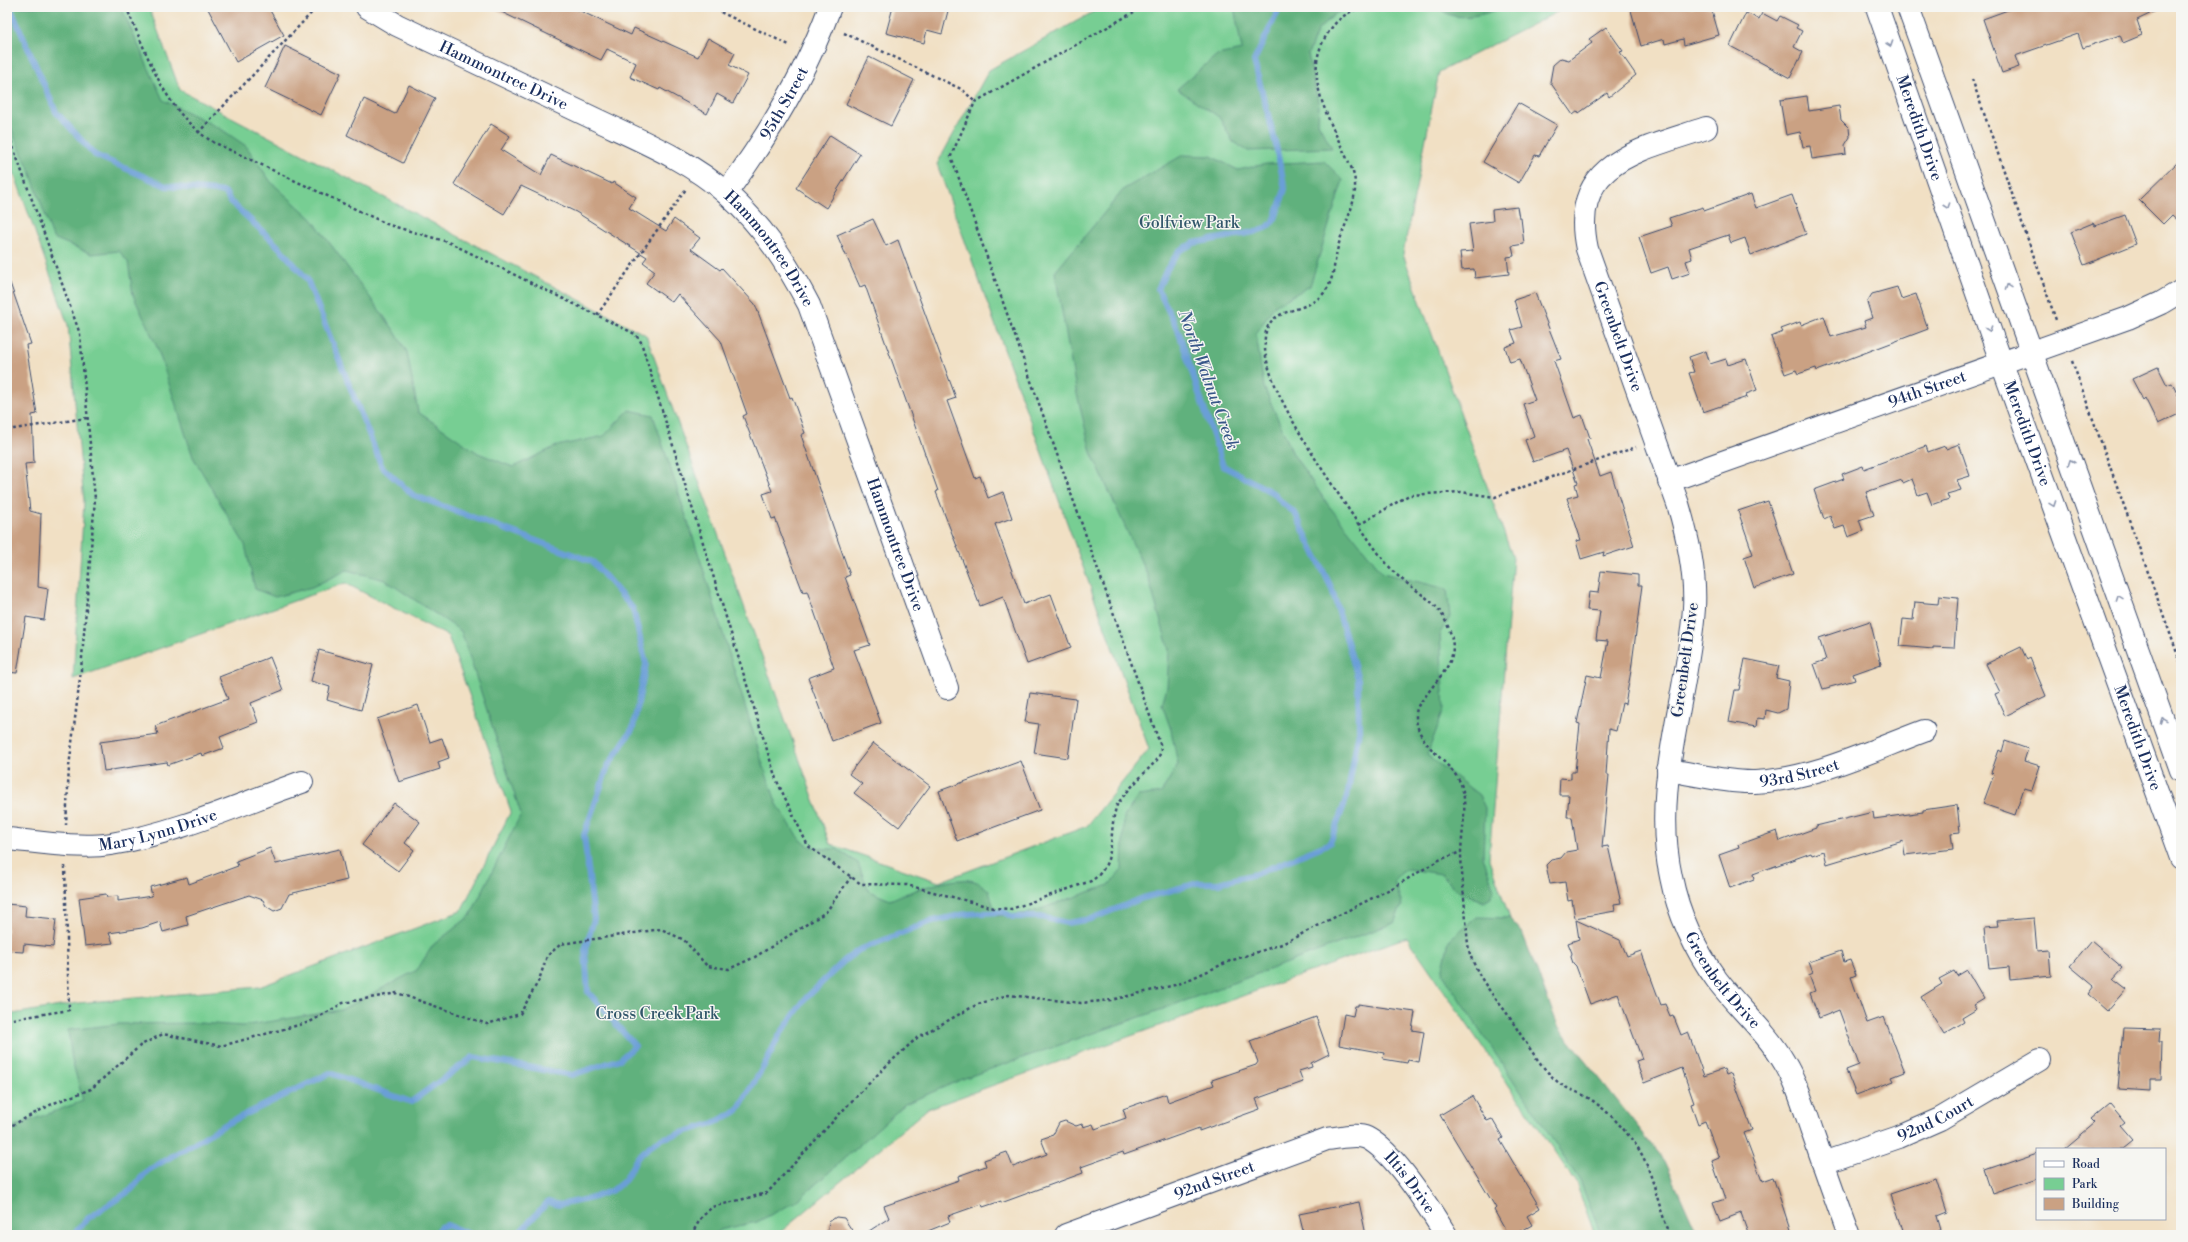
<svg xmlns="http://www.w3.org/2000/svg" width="2188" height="1242" font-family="'Libre Bodoni',serif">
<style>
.green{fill:#77ce93;stroke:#497e78}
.forest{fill:#61b17d;stroke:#3e706e}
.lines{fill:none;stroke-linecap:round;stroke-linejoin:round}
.stream{stroke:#6b9fd7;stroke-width:6}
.building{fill:#caa183}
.minor-casing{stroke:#3b4a6d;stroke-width:24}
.major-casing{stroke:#3b4a6d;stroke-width:24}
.path{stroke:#3b4a6d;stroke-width:2.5;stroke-dasharray:3 3;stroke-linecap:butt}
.minor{stroke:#fff;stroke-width:22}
.major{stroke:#fff;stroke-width:22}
.oneway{stroke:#8d97ae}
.labels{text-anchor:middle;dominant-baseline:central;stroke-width:3;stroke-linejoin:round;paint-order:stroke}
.street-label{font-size:16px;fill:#1b2f5e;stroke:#f6f6f2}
.park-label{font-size:16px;fill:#32576b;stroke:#f6f6f2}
.water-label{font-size:17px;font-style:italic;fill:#375688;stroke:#f6f6f2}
</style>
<rect width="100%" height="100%" fill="#f6f6f2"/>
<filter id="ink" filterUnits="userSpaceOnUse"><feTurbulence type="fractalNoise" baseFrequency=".025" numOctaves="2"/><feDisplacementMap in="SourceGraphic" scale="8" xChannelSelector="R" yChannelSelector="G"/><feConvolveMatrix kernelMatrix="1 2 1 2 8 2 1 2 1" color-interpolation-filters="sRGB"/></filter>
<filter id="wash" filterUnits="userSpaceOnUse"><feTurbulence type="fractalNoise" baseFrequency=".012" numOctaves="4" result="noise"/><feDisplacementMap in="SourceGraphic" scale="16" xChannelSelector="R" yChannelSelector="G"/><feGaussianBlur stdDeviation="0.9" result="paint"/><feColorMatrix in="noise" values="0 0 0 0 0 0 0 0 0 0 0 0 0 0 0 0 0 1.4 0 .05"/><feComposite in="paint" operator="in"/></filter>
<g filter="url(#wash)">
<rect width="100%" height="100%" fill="#f1e0c4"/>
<polygon class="green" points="7,7 149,7 180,90 646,335 830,844 939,882 1087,826 1149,749 937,164 989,70 1102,7 1567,7 1439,72 1403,254 1513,558 1489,859 1553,1040 1680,1235 1595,1235 1576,1183 1407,937 927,1109 777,1235 7,1235 7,1015 78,1003 259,987 461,911 511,811 448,636 345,583 73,679 84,502 68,325 7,153"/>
<g class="forest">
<path d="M 7,7 L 121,7 L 163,100 L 221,129 L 246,146 L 271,182 L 312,219 L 394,330 L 407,352 L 418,412 L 478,453 L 513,467 L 557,446 L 604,436 L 629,410 L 653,415 L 703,568 L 764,768 L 777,804 L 798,837 L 808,846 L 826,849 L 837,849 L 858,863 L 869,891 L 890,900 C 908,892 955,875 974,881 C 979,882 985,888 989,890 L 996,916 L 1029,913 L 1109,885 L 1122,870 L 1124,817 L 1138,796 L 1161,793 L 1178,764 L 1171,730 L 1162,704 L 1167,687 L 1169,650 L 1148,577 L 1091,452 L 1076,390 L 1055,272 L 1124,189 L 1183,155 L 1211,156 L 1238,170 L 1266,164 L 1324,161 L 1343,180 L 1310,286 L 1274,306 L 1256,334 L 1264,387 L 1293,454 L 1329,506 L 1383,573 L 1447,589 L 1450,617 L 1440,633 L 1444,710 L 1427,755 L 1479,795 L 1485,808 L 1483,857 L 1494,889 L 1491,898 L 1484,902 L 1455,889 L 1441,874 L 1408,869 L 1401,873 L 1394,881 L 1402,905 L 1394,923 L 1163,1009 L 965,1078 L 905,1104 L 797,1201 L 757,1222 L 719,1230 L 715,1235 L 7,1235 L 7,1129 L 83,1101 L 72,1060 L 68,1030 L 119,1024 L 199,1023 L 242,1026 L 341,1010 L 417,970 L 433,945 L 470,916 L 521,814 L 461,631 L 385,580 L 347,570 L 312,587 L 275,597 L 255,589 L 245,545 L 193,457 L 157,347 L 133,295 L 128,262 L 119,251 L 92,254 L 53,238 L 29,168 L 16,141 L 7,116 Z"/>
<polygon points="1234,7 1352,7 1335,14 1318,30 1308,54 1319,106 1318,123 1332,148 1248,151 1233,142 1219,117 1177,89 1217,55 1242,50"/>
<path d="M 1504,7 C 1490,13 1465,20 1450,15 C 1446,14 1442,10 1439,8 Z"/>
<polygon points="1476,917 1509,918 1522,932 1558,1026 1665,1161 1698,1235 1601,1235 1580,1181 1442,973 1449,940"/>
</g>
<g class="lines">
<g class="stream">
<polyline points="10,7 56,112 95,155 166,186 225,192 230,201 278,246 307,279 382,467 413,495 593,562 633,609 646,664 633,728 608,766 584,835 594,919 585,950 588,992 635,1046 620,1059 572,1075 473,1057 411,1102 330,1073 226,1124 147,1171 131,1190 87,1219 73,1235"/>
<polyline points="434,1235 440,1227 447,1225 472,1235"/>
<polyline points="517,1235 548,1202 559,1205 592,1198 613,1190 625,1180 637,1158 651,1145 661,1139 714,1123 737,1111 765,1064 779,1036 806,998 845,960 859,950 929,922 965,914 1003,912 1013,917 1041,917 1067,923 1091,919 1143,898 1187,886 1197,883 1218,883 1256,874 1330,843 1347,797 1359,731 1358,679 1332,589 1295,513 1281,502 1275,494 1223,466 1179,333 1158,289 1167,269 1179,251 1194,243 1254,232 1268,227 1275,219 1285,189 1275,141 1254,61 1280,7"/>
</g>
</g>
<g id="blocks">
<g class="building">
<polygon points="207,7 268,7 284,35 236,62"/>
<polygon points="491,7 572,7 631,35 634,28 698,57 708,38 735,53 729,65 748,75 733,103 717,94 707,114 660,88 659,90 630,77 636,63 607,49 601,60"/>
<polygon points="893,7 949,7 942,34 927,30 924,43 886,33"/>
<polygon points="1630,7 1711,7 1719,35 1684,45 1683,39 1665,44 1664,39 1641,46"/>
<polygon points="2016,7 2164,7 2137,20 2142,35 2123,43 2120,35 2083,48 2078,34 2015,56 2019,67 2002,73 1983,19"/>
<polygon points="1746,13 1759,19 1762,13 1777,21 1780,16 1798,25 1796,28 1802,31 1794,47 1803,52 1790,78 1730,46"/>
<polygon points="1606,27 1623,51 1620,52 1636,75 1609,97 1607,93 1579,113 1578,111 1573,115 1550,82 1553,65 1561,58 1569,60 1592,43 1589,39"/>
<polygon points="285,46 341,73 321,115 265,88"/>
<polygon points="869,57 914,80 891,126 846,104"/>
<polygon points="409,85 435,98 403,163 347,135 364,99 395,114"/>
<polygon points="1807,96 1809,111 1839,106 1841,120 1849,128 1850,137 1845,145 1846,154 1812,159 1810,146 1803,147 1800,132 1786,135 1780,100"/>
<polygon points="1518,103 1557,125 1539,156 1535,155 1519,183 1483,162"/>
<polygon points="491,124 510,136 501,150 541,175 551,155 612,184 613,182 636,197 629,208 666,231 674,219 700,238 691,249 720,270 722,268 755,304 790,398 792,397 805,433 801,435 850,575 845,577 870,645 854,650 881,723 832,741 808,678 834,668 807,591 803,592 775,518 772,519 763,494 772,491 743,416 747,414 721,341 678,294 672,302 646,283 655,271 643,262 647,257 576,212 521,186 504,214 454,184"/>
<polygon points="830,135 860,154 826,208 796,188"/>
<polygon points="2181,159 2181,223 2172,215 2163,224 2139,200"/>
<polygon points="1751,194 1756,208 1792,195 1806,234 1751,255 1745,238 1731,243 1728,235 1689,248 1692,259 1686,261 1690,273 1672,279 1668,267 1651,273 1639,237 1672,226 1669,218 1703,207 1704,211"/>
<polygon points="1517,207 1519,218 1521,218 1524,244 1512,246 1514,256 1507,257 1509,274 1475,278 1474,269 1462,270 1460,252 1473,251 1469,224 1493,221 1492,210"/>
<polygon points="2125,215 2136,244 2084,265 2071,232 2093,223 2095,226"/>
<polygon points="873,219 886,246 898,240 956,398 947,401 975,478 980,476 988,498 1003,492 1012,518 995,524 1024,604 1051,594 1071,648 1027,664 1003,597 980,606 936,492 938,491 865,285 860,287 837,235"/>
<polygon points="7,283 10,283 31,344 26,345 37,414 32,415 34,463 25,464 30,511 41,514 38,587 48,589 44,620 26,617 17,673 7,672"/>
<polygon points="1897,287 1901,299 1916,294 1928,329 1817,371 1816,368 1798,374 1796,370 1785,374 1771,337 1783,332 1781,329 1800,322 1801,325 1824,316 1831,337 1866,327 1864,321 1872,318 1867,302 1872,294"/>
<polygon points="1535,293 1561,359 1554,361 1574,418 1582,415 1590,438 1587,439 1600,476 1611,472 1634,546 1603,556 1604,552 1581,559 1576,541 1581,540 1567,498 1578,495 1575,484 1578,483 1566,450 1533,462 1525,440 1534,436 1523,404 1535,400 1520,359 1510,362 1505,347 1516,343 1511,330 1522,327 1514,300"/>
<polygon points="1706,351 1710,364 1726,359 1728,365 1746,359 1757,390 1746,394 1747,397 1703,412 1689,373 1694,372 1689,357"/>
<polygon points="2158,367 2167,385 2172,383 2181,402 2181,413 2158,424 2145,398 2143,400 2132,379"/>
<polygon points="1959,444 1970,476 1957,480 1961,490 1947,494 1949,499 1932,505 1927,492 1918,495 1912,479 1903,483 1902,480 1866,492 1874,515 1859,520 1863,531 1848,537 1844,526 1835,529 1830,516 1824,519 1814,490 1844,479 1842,474 1863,466 1864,469 1926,446 1928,452 1945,446 1946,449"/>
<polygon points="1768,501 1793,574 1754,588 1744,557 1753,554 1738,511"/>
<polygon points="1601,571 1638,575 1638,585 1642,585 1631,671 1625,704 1622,703 1616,731 1609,729 1606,775 1609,775 1602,847 1608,846 1621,903 1614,904 1615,911 1575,918 1572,900 1568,901 1565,882 1550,884 1546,865 1551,860 1561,858 1566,852 1577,850 1572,817 1567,817 1569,795 1559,795 1560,778 1571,779 1571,772 1575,772 1580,724 1577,723 1587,675 1601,678 1608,641 1596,640 1600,611 1587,610 1589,592 1598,593"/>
<polygon points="1939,596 1958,598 1954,648 1933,647 1933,649 1900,646 1903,619 1913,620 1915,602 1938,604"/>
<polygon points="1870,621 1881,664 1853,674 1855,680 1823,689 1814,664 1826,660 1819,638"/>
<polygon points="2021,647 2027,660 2030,658 2046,696 2005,716 1995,694 2000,692 1986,664"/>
<polygon points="319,650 373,665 361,710 327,700 330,687 311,681"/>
<polygon points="270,657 283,690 251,703 258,722 220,737 224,748 202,756 201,753 168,765 167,762 104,771 100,742 158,734 155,726 228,699 219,677"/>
<polygon points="1745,659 1779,666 1776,678 1789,681 1786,709 1778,713 1766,710 1765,719 1757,718 1756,727 1729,722 1735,690 1739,690"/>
<polygon points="1030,693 1076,699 1068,758 1034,753 1039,724 1025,722"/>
<polygon points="418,705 430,742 442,738 449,758 438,762 440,769 399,782 377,719"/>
<polygon points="2005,741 2028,749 2024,761 2040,766 2032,790 2024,788 2015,815 1983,804 1994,774 1991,773 1999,750 2002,752"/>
<polygon points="873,743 930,786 899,827 854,793 862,784 849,774"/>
<polygon points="1021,761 1040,810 957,841 939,791"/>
<polygon points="394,803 420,822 405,843 414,850 398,871 362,845"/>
<polygon points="1957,805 1960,832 1951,833 1953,849 1905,855 1903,841 1827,864 1824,851 1812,855 1811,853 1753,874 1754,879 1730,888 1719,855 1739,848 1738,845 1777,831 1780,841 1816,828 1816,826 1873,812 1874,819 1923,812 1923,810"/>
<polygon points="270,848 276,864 340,849 347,880 289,894 282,908 274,911 266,906 263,900 249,895 186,916 188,925 163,932 160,922 142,928 109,933 113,943 85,946 79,898 106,894 107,897 118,896 118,901 152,896 150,887 187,877 189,884 238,866 236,861"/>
<polygon points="7,904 26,906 25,916 56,919 53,947 24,944 23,952 7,951"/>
<polygon points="2034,918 2037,951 2049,950 2051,976 2010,980 2009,967 1989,969 1985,927 1998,926 1997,921"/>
<polygon points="1576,920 1620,940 1627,956 1641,951 1661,1005 1665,1004 1670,1016 1673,1015 1681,1035 1688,1032 1704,1076 1724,1069 1726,1075 1731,1073 1752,1130 1744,1133 1762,1181 1773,1177 1792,1235 1749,1235 1741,1213 1720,1221 1713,1203 1725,1199 1712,1161 1719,1158 1705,1121 1698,1124 1691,1104 1694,1103 1682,1068 1644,1083 1636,1061 1642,1059 1618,994 1590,1004 1576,966 1573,963 1571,957 1572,953 1568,943 1579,939"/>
<polygon points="2091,941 2123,968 2113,979 2126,989 2107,1011 2088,994 2094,986 2070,966"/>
<polygon points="1841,951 1844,962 1850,960 1856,975 1851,977 1867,1023 1884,1017 1905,1072 1892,1077 1894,1081 1856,1095 1846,1070 1859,1065 1839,1010 1819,1018 1810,993 1815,991 1809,975 1813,973 1809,962"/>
<polygon points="1967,970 1984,999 1974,1005 1977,1009 1962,1018 1964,1022 1944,1034 1921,997 1942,984 1939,979 1954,971 1957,976"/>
<polygon points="1358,1004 1415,1012 1412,1030 1424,1032 1419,1062 1408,1060 1407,1063 1383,1059 1384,1053 1339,1045 1344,1014 1353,1016 1355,1006 1358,1006"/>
<polygon points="1316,1017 1329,1054 1311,1063 1312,1067 1299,1071 1303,1082 1256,1099 1260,1109 1199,1131 1199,1128 1124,1155 1123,1152 1081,1167 1083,1173 1001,1203 1001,1201 983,1207 982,1204 948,1216 950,1222 918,1235 863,1235 889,1218 884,1206 959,1180 958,1176 986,1166 984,1160 1007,1152 1013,1167 1047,1154 1041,1139 1053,1135 1059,1123 1065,1121 1076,1126 1082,1124 1083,1127 1093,1124 1095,1129 1126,1118 1123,1109 1166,1094 1168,1102 1214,1085 1212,1080 1256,1065 1258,1062 1250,1041"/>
<polygon points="2123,1028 2160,1029 2159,1042 2162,1042 2161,1080 2149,1080 2149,1091 2118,1089"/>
<polygon points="1472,1096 1487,1121 1492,1119 1503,1138 1500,1140 1540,1208 1527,1216 1532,1225 1514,1235 1508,1235 1494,1210 1496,1208 1440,1115"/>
<polygon points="2109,1104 2125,1123 2121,1126 2134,1141 2124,1149 2064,1149 2095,1123 2091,1119"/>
<polygon points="2037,1152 2037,1179 1993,1194 1985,1170"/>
<polygon points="1936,1178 1947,1212 1937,1216 1941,1230 1926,1235 1905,1235 1891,1193"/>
<polygon points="1359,1202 1366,1235 1304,1235 1299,1214"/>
<polygon points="836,1217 844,1218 855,1235 827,1235 829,1222"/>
</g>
</g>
</g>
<g filter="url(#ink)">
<use href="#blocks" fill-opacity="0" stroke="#3b4a6d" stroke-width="1"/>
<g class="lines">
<defs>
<g id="minor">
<path id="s1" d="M 367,7 L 397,25 C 462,56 528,87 593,118 C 639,140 689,160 727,194 C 763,226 787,263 809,305 L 947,688"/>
<path id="s2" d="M 1706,128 C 1642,150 1568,161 1587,249 L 1678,504 C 1688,538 1696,573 1694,608 C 1688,699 1651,786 1671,877 C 1678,913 1695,950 1717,980 C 1739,1009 1766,1031 1784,1062 C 1797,1083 1804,1108 1812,1131 C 1824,1166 1836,1200 1849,1235"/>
<path id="s3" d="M 726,193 C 769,135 805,75 830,7"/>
<path id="s4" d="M 1669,481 L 2128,318 L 2161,303 L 2181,291"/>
<path id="s5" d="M 1668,770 C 1696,774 1727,783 1755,782 C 1814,779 1870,751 1924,731"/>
<path id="s6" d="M 7,839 C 38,842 80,849 111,844 C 177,833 240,804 302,782"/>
<path id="s7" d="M 1823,1163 L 1899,1137 L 1940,1119 L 2040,1060"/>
<path id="s8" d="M 1066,1235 L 1327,1139 C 1339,1138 1356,1133 1367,1138 C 1393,1151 1430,1209 1446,1235"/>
</g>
<g id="major">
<path id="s9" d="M 1877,7 L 1993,339 L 2181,858"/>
<polyline points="1908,7 2181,770"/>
</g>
</defs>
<use href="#minor" class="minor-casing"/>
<use href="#major" class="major-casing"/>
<g class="path">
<path d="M 126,7 C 149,57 164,112 213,142 L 389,225 L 448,242 L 635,334 L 641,342 L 776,779 L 808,846 L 861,884 L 907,885 L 994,908 L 1011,909 L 1091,881 C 1119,863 1107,832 1117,805 C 1121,797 1150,767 1158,759 L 1161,751 L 1160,744 L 951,156 L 975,102 L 1143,7"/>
<polyline points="710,7 791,46"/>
<path d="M 1362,7 C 1346,13 1337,19 1328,33 C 1302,71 1326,113 1343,150 C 1348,161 1355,172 1355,184 C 1356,206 1343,226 1338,247 C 1333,264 1335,282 1322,295 C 1299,318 1261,303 1265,349 C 1268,390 1318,463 1341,498 C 1358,523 1373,548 1392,570 C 1408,588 1435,598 1445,620 C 1464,658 1445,668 1425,697 C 1419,704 1416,707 1416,716 C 1416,745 1449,760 1460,782 C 1469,800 1461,834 1461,855 C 1462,876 1464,899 1466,920 C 1467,930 1467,940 1469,950 C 1470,956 1474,964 1477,970 C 1484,985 1496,999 1506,1012 C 1521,1034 1539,1067 1559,1083 C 1567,1089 1576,1091 1585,1096 C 1603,1106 1620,1124 1633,1141 C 1655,1169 1655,1204 1671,1235"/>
<polyline points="844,33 963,90 975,102"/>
<polyline points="1972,79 2056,320"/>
<polyline points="7,130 80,334 95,499 81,670 69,767 66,825"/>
<polyline points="198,133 317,7"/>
<polyline points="597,315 686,189"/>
<polyline points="2072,361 2181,664"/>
<polyline points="7,430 87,418"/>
<polyline points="1359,525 1409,495 1461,492 1495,497 1636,447"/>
<polyline points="7,1020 69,1010 65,866"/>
<polyline points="7,1128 54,1103 91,1089 141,1045 163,1034 221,1046 310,1022 343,1003 397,993 487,1024 520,1014 539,980 547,956 561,944 661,929 684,940 707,966 729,969 755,957 826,912 851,877"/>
<polyline points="691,1235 701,1218 712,1207 767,1193 846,1107 884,1068 918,1037 978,1004 1008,995 1081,1003 1111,1000 1179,984 1230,961 1282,944 1394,887 1439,860 1461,852"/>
</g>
<use href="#minor" class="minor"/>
<use href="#major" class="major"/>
</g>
<defs><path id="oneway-chevron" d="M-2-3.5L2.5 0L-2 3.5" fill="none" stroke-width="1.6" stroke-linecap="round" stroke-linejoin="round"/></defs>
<g class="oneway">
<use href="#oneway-chevron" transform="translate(1890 44) rotate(71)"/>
<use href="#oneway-chevron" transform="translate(1947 206) rotate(71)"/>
<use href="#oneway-chevron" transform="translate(2008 287) rotate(-110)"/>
<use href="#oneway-chevron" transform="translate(1989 329) rotate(71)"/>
<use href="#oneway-chevron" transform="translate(2071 462) rotate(-110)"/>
<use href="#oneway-chevron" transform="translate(2053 504) rotate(70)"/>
<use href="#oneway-chevron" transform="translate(2119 598) rotate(-110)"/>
<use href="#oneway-chevron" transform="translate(2163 720) rotate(-110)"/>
</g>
</g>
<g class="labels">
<g class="street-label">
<text stroke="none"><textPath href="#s1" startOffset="153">Hammontree Drive</textPath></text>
<text stroke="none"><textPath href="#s3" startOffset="107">95th Street</textPath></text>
<text stroke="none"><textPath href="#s9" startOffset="128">Meredith Drive</textPath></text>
<text stroke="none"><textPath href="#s1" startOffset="476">Hammontree Drive</textPath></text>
<text stroke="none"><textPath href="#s2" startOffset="287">Greenbelt Drive</textPath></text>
<text stroke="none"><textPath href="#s4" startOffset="274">94th Street</textPath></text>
<text stroke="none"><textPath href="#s9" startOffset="452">Meredith Drive</textPath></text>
<text stroke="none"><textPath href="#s1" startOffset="800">Hammontree Drive</textPath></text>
<text transform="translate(1685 660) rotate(-82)">Greenbelt Drive</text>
<text stroke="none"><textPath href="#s9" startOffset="776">Meredith Drive</textPath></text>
<text stroke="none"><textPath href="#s5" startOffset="133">93rd Street</textPath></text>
<text stroke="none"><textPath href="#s6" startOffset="153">Mary Lynn Drive</textPath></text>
<text stroke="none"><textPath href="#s2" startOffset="959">Greenbelt Drive</textPath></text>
<text stroke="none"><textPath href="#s7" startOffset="121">92nd Court</textPath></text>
<text stroke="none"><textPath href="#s8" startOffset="158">92nd Street</textPath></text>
<text stroke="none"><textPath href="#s8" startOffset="381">Iltis Drive</textPath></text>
</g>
<g class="park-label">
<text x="1189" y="223">Golfview Park</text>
<text x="657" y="1014">Cross Creek Park</text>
</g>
<g class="water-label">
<text transform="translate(1208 380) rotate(70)">North Walnut Creek</text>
</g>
</g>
<rect width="2188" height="1242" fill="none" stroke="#f6f6f2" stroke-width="24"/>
<rect x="2036" y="1148" width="130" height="72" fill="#f6f6f2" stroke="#9ea6b7"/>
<rect x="2044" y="1161" width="20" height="6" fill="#ffffff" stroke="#9ea6b7"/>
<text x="2072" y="1168" font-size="12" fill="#1b2f5e">Road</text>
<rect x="2044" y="1178" width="20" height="12" fill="#77ce93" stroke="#9ea6b7"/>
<text x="2072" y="1188" font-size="12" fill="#1b2f5e">Park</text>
<rect x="2044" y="1198" width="20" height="12" fill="#caa183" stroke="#9ea6b7"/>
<text x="2072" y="1208" font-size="12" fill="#1b2f5e">Building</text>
</svg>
